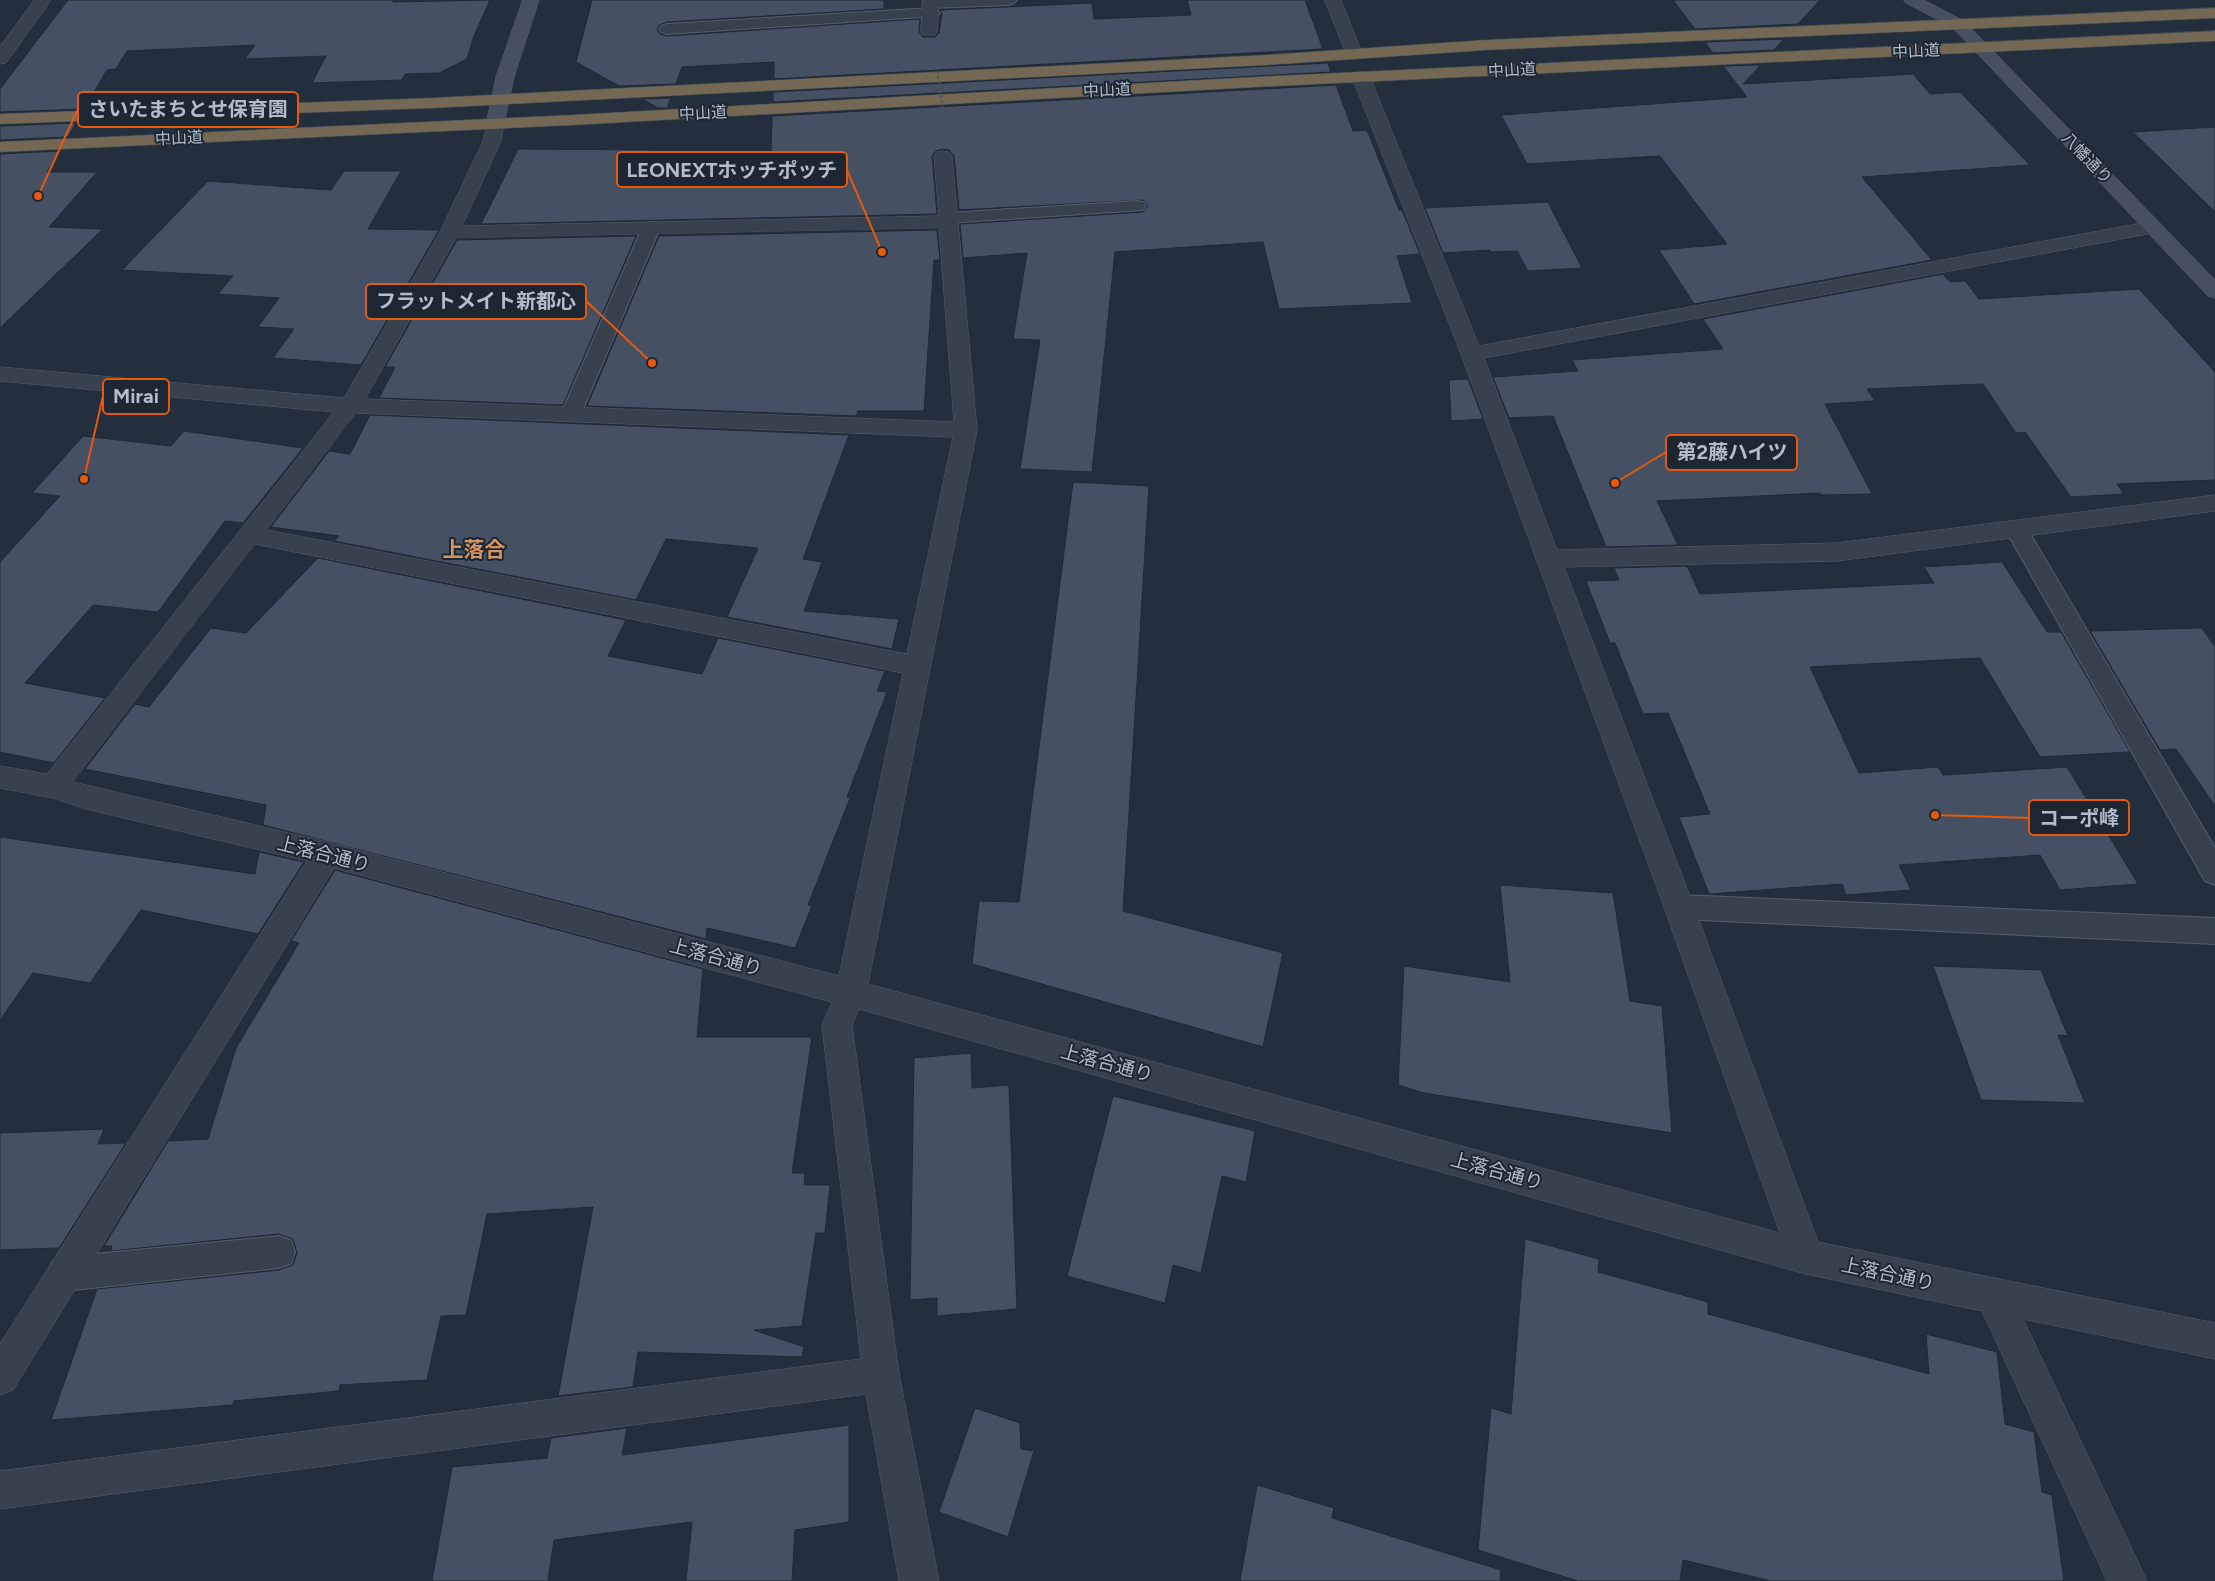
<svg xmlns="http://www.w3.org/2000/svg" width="2215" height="1581" font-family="Figtree,'Noto Sans JP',sans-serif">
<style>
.building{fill:#455162;stroke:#1f2835}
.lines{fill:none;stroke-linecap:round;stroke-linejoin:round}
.lane-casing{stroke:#565f6c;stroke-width:2}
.street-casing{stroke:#565f6c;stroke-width:1}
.secondary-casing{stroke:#565f6c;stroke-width:1}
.highway-casing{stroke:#434c59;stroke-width:1}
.lane{fill:#38414e;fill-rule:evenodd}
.street{fill:#38414e;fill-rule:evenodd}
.secondary{fill:#465061;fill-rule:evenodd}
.highway{fill:#746855;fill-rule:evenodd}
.path-bridge{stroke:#44595c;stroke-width:2;stroke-dasharray:2.5 2.5;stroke-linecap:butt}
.labels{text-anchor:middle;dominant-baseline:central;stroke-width:4;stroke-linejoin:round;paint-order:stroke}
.far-street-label{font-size:16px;fill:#b4bcc9;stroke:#1d2633}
.street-label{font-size:19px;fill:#b4bcc9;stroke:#1d2633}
.quarter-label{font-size:21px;font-weight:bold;fill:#d59563;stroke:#1d2633}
.leader{fill:none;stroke:#e8590c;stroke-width:2}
.callout-dot{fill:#e8590c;stroke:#1d2633;stroke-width:2}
.callout{fill:#1d2633;stroke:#e8590c;stroke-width:2}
.callout-label{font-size:20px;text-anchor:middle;font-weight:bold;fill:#b4bcc9}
</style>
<rect width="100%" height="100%" fill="#242f3e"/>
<g class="building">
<polygon points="68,0 393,0 393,2 490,0 474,36 467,59 439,73 405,74 402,80 312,83 326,56 245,59 255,45 127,51 116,69 107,70 84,109 0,112 0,89"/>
<polygon points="592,0 884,0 884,9 667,22 659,25 657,30 660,34 667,36 920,19 919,32 923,37 935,37 939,33 942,13 940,10 1092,3 1094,19 1191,15 1187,0 1305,0 1323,49 774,79 774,62 682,67 676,84 619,86 576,62"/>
<polygon points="1673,0 1820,0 1798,24 1695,29"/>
<polygon points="1784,39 1774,50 1713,53 1705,42"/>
<polygon points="1328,63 1331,72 773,102 773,92"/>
<polygon points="1761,65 1743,84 1913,74 1930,94 1960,92 2030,165 1862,177 1932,260 1694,304 1659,250 1727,244 1660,156 1527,164 1501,115 1747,97 1723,66"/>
<polygon points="1336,85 1353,131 1367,130 1399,210 1402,210 1420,254 1397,256 1412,303 1279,309 1263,242 1115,252 1092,472 1020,469 1040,340 1013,339 1027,253 963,258 960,224 1143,212 1148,206 1143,200 959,210 954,156 949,150 943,149 936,151 932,156 937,214 481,224 518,149 653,150 649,160 771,153 772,116"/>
<polygon points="671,98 667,108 658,108 642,99"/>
<polygon points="76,123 68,137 0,140 0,126"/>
<polygon points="2215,127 2215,212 2133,132"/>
<polygon points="60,151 47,172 97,172 49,227 103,229 0,328 0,154"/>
<polygon points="344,171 401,171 368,229 439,230 361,365 273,358 294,329 258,327 279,298 218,294 233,276 122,270 208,181 331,190"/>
<polygon points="1548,202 1582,268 1528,271 1517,251 1491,252 1490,250 1443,253 1425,208"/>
<polygon points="937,230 940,260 934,260 924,411 858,411 856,416 587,406 659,236"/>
<polygon points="636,236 563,405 379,398 395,367 385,367 457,240"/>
<polygon points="1943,274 1950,282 1965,281 1979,299 2139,289 2215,372 2215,480 2117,484 2124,494 2071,497 2025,432 2016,433 1983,384 1867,389 1875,401 1825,404 1872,494 1821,495 1820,493 1657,501 1678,545 1606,547 1553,416 1509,418 1493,377 1578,371 1572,360 1723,349 1703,319"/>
<polygon points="1468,379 1483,419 1451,421 1449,380"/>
<polygon points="370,415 849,435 803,559 822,562 804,611 899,619 892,649 727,617 758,548 666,539 636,600 334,541 339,536 271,527 329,451 350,454"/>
<polygon points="184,431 303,448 243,523 225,521 158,612 93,605 25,683 105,698 54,763 0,752 0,562 60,496 32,493 83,436 171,446"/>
<polygon points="1073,482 1149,486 1123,911 1283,953 1263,1047 972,964 979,901 1019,902"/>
<polygon points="318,558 626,620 608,656 702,674 718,638 885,671 877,691 887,692 847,797 850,798 808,905 812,906 795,948 707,928 706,939 263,825 266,805 85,769 135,704 149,707 211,628 246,633"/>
<polygon points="2002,562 2047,632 2061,632 2130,752 2040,757 1980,658 1810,667 1859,773 1938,767 1943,775 2067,767 2138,884 2060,890 2040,855 1899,865 1911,890 1846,895 1842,884 1709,894 1679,817 1710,814 1668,713 1643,714 1615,643 1610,643 1586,581 1619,580 1614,568 1687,566 1700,594 1934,583 1924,567"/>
<polygon points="2202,628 2215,647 2215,806 2176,749 2160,750 2090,631"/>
<polygon points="0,837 255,874 259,852 304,862 258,934 141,910 90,983 33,973 0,1020"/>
<polygon points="335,870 703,969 697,1037 812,1037 792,1173 805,1173 804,1185 830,1185 825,1233 816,1233 802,1326 754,1330 804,1347 802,1357 638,1352 633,1387 558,1396 593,1207 487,1214 466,1315 441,1316 427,1380 340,1385 339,1391 234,1401 233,1405 51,1420 97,1289 279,1270 293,1265 297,1253 293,1239 279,1234 111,1251 112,1246 104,1246 168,1141 208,1139 236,1048 299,943 291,941"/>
<polygon points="1500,885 1613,893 1630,1001 1662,1006 1672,1133 1424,1093 1398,1085 1404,966 1510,982"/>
<polygon points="1933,966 2041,970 2068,1036 2058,1035 2085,1103 1981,1100"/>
<polygon points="971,1053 972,1088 1009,1085 1017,1309 937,1316 937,1298 910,1300 914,1058"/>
<polygon points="1113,1096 1255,1131 1246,1182 1222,1176 1201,1273 1173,1265 1165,1303 1067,1276"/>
<polygon points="104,1129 98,1144 126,1143 59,1248 0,1250 0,1133"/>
<polygon points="1525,1239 1599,1259 1598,1272 1708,1302 1708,1314 1929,1374 1926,1334 1997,1352 2005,1424 2034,1432 2042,1492 2052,1495 2064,1581 1771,1581 1683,1560 1680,1581 1578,1581 1478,1550 1491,1408 1511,1414"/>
<polygon points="975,1408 1020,1423 1021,1449 1034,1451 1008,1537 939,1512"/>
<polygon points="849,1425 849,1522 795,1530 792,1581 686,1581 692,1522 554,1540 548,1581 432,1581 452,1467 547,1458 551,1438 627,1428 622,1455"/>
<polygon points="1257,1485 1334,1508 1332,1518 1501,1570 1500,1581 1240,1581"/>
</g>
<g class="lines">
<defs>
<g id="lane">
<polygon points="925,0 1017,0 1014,3 1009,5 931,8 926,6 923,3"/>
<polygon points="932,8 937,10 940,13 937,16 667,34 661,32 659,29 661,26 667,24"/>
<polygon points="1137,201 1143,202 1146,206 1143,210 948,223 942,222 939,218 942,214 948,213"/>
<polygon points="651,222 658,224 660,228 581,414 578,419 571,421 564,419 561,414 642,228 644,224"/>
<polygon points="2016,521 2024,523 2215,848 2215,885 2205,881 2005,529 2008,523"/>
<polygon points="1679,895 2215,918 2215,944 1679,919 1669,916 1665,907 1669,898"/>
<polygon points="279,1236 291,1240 295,1252 291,1264 279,1268 64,1291 52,1286 47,1274 52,1262 64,1257"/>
</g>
<g id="street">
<polygon points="35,0 51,0 6,63 0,64 0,47"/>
<polygon points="923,0 939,0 937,32 935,35 923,35 921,32"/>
<polygon points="1325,0 1341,0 1362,53 1360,57 1348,57 1346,53"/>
<path d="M 1361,72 L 1367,73 L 1370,77 L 1479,346 L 2153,221 L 2160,223 L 2163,227 L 2160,231 L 2153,233 L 1484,358 L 1557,550 L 1837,543 L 2215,495 L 2215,511 L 1837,561 L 1564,567 L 1694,907 L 1818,1242 L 2215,1323 L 2215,1359 L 2023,1319 L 2147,1581 L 2107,1581 L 1982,1311 L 1806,1274 L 859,1009 L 852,1025 L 899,1374 L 939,1581 L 899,1581 L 866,1394 L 0,1509 L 0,1471 L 861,1359 L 822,1025 L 832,1002 L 334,868 L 13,1390 L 0,1395 L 0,1344 L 307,861 L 86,809 L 53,798 L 0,788 L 0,766 L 47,774 L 334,412 L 0,381 L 0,367 L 344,398 L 440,232 L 483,141 L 489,120 L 495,119 L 501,120 L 504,124 L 501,141 L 462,226 L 939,216 L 934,156 L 937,152 L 943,151 L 949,152 L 952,156 L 977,430 L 868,984 L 1780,1233 L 1664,907 L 1461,354 L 1352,77 L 1355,73 ZM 939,228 L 954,422 L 365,399 L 456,238 ZM 356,413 L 953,437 L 907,654 L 267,530 ZM 255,544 L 903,673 L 839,976 L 327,842 L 73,782 Z"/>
</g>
<g id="secondary">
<polygon points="523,0 539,0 514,77 504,124 501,128 495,129 489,128 486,124 496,77"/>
<polygon points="1904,0 1924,0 1964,21 2215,280 2215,298 2208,296 1952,27 1906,3"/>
</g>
<g id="highway">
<polygon points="2215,8 2215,18 1486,50 1266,65 432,108 0,124 0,114 432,98 1266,55 1486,40"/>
<polygon points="2215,31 2215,41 1256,87 573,125 0,152 0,142 573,115 1256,77"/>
</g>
</defs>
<use href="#lane" class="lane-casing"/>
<use href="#street" class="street-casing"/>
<use href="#secondary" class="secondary-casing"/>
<use href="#highway" class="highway-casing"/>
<use href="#lane" class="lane"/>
<use href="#street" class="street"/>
<use href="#secondary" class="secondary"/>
<use href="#highway" class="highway"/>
<polyline class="path-bridge" points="937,66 943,112"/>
</g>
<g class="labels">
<g class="far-street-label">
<text transform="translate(1916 51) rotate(-3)">中山道</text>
<text transform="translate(1512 70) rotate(-3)">中山道</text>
<text transform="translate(1107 90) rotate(-3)">中山道</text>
<text transform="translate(703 113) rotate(-3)">中山道</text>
<text transform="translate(179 138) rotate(-3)">中山道</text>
<text transform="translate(2087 158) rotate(46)">八幡通り</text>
</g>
<g class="street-label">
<text transform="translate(324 854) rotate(14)">上落合通り</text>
<text transform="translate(716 957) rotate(15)">上落合通り</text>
<text transform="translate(1107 1063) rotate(15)">上落合通り</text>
<text transform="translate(1497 1171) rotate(15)">上落合通り</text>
<text transform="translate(1888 1274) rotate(12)">上落合通り</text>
</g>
<g class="quarter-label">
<text x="474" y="549">上落合</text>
</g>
</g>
<path class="leader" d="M38 196L78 109M882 252L847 170M652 363L586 301M84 479L103 396M1615 483L1666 452M1935 815L2029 818"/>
<g class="callout-dot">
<circle cx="38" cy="196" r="5"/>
<circle cx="882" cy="252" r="5"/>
<circle cx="652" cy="363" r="5"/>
<circle cx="84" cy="479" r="5"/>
<circle cx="1615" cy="483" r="5"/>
<circle cx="1935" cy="815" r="5"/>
</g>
<g class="callout">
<rect x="78" y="92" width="220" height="35" rx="5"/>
<rect x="617" y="152" width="230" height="35" rx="5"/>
<rect x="366" y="284" width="220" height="35" rx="5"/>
<rect x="103" y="379" width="66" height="35" rx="5"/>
<rect x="1666" y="435" width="131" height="35" rx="5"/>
<rect x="2029" y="800" width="100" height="35" rx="5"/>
</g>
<g class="callout-label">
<text x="188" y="116">さいたまちとせ保育園</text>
<text x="732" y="177">LEONEXTホッチポッチ</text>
<text x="476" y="308">フラットメイト新都心</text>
<text x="136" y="403">Mirai</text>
<text x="1732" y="459">第2藤ハイツ</text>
<text x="2079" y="825">コーポ峰</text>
</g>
</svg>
